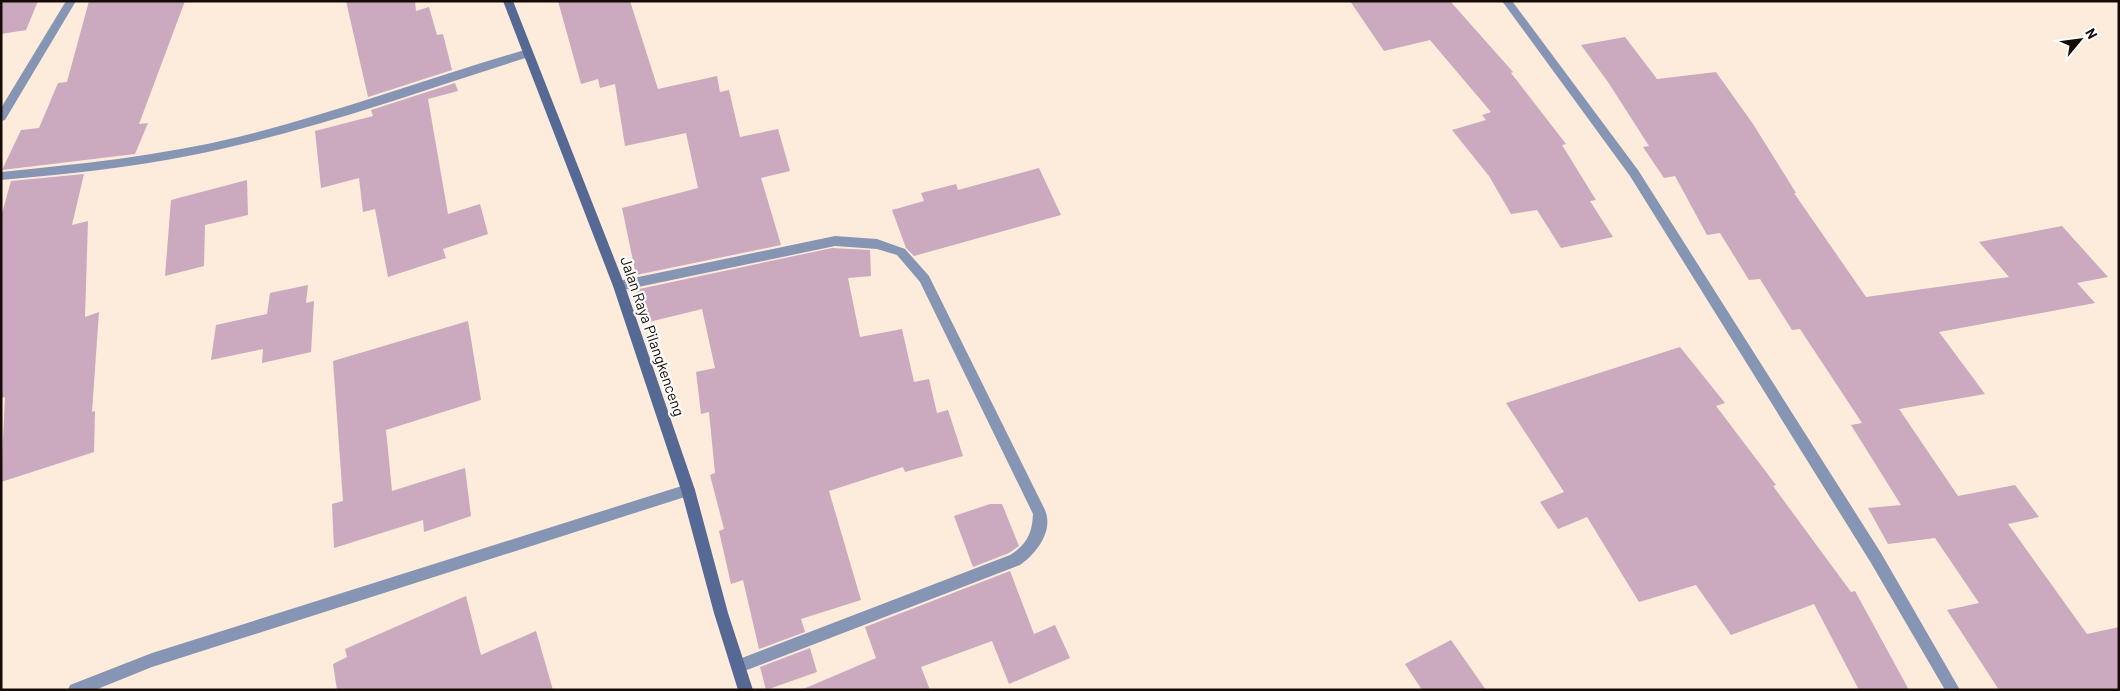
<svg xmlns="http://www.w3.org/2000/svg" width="2120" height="691" font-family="Barlow,sans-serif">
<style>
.building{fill:#cba9bf}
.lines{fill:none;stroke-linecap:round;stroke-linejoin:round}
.minor{fill:#8795b4;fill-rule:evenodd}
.secondary{fill:#566995;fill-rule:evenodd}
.labels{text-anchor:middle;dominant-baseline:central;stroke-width:4.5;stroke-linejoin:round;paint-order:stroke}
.street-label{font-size:15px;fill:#160c05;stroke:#fcfcfc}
</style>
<rect width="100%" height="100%" fill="#fdecdc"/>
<g class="building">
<polygon points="1,1 38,1 26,30 1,34"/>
<polygon points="89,1 185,1 139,124 148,123 135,154 2,170 21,130 39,128 58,83 67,82"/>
<polygon points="346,1 415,1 416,11 429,7 437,35 443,34 452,70 368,97"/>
<polygon points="558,1 630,1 658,89 717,76 720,92 729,90 740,137 778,129 790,171 761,178 781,245 636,275 622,208 698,188 686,133 625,146 615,84 600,88 598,79 581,84"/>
<polygon points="1350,1 1450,1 1513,72 1511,73 1566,144 1562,145 1596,200 1590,201 1613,237 1561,248 1537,210 1511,214 1489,176 1452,130 1486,120 1482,115 1491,112 1430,40 1384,51"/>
<polygon points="1625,37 1657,79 1716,72 1753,124 1796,193 1794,193 1866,297 2009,277 1979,242 2062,226 2108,277 2077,283 2095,303 1939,332 1985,394 1899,409 1958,496 2015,485 2039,517 2008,524 2087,634 2119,627 2119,690 1999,690 1947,610 1979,603 1935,538 1888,544 1868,508 1901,505 1851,425 1862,423 1800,329 1792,330 1760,279 1749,280 1720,233 1707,235 1675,176 1664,178 1643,147 1649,146 1608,82 1581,45"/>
<polygon points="455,83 458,91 428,99 448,214 480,204 488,234 443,249 446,258 388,277 375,209 363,212 359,178 321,188 315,131 373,116 371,110"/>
<polygon points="1039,168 1061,215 914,256 906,248 892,210 924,201 921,193 956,184 958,190"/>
<polygon points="84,174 72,225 88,221 85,317 99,312 92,412 95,411 94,452 1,482 5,397 1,398 1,217 11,181"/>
<polygon points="247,180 248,215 205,225 204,266 165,276 171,200"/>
<polygon points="832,248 870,250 871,276 848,278 860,337 902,329 914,382 929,379 937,413 948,410 963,456 905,472 903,467 829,491 861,600 801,619 805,632 759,649 743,580 731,584 719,531 724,529 710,475 715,473 709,412 701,414 696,372 715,368 702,309 641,324 636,292 640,291 639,289"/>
<polygon points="308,285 306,303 314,301 311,352 262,363 263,349 211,360 216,325 267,314 270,293"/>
<polygon points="468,321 481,400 386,430 392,491 465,468 471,516 424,532 423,520 334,548 332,504 343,501 333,361"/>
<polygon points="1680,347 1725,403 1716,406 1776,485 1773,486 1851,592 1855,591 1909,690 1859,690 1814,604 1731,635 1696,585 1639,602 1587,517 1558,529 1540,502 1564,492 1506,403"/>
<polygon points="990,504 1002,504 1019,546 1009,553 973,567 954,516"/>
<polygon points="1010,571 1034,634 1055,625 1070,658 1009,684 992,641 921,667 930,690 801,690 876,658 865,627"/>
<polygon points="466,596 481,655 536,631 553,690 337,690 333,664 347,657 345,649"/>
<polygon points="1451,640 1486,690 1422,690 1405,664"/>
<polygon points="810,648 817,672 766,690 760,667"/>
</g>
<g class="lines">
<g class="minor">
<polygon points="66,1 76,1 5,120 1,121 1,108"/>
<polygon points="1502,1 1512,1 1638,170 1881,553 1960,690 1945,690 1871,563 1630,176"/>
<path d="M 528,49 L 533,53 L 532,56 C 420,91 309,132 193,155 C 130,168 65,174 1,180 L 1,172 C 80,164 160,156 238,137 C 336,113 431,77 528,49 Z"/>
<path d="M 835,236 L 877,239 L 905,249 L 929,276 L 1045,510 C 1054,531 1036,554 1020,565 L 739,673 L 734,671 L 732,666 L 734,661 L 1010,555 C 1027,544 1032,534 1033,514 L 920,282 L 897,255 L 877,249 L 835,246 L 619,291 L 615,289 L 613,286 L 615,283 L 619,281 Z"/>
<polygon points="688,484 693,486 695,490 693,494 688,496 152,667 95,690 68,690 70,685 152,653"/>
</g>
<polygon class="secondary" points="503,1 513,1 625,286 695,490 728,613 753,690 738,690 714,613 681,490 613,286"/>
</g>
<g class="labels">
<g class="street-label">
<text transform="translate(653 336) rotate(71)">Jalan Raya Pilangkenceng</text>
</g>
</g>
<rect width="2120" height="691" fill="none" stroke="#160c05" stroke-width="5"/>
<g transform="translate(2080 40) rotate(61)" stroke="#fcfcfc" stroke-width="4" paint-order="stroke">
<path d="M0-4L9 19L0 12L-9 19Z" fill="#160c05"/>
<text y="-8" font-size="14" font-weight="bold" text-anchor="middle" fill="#160c05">N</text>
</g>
</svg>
